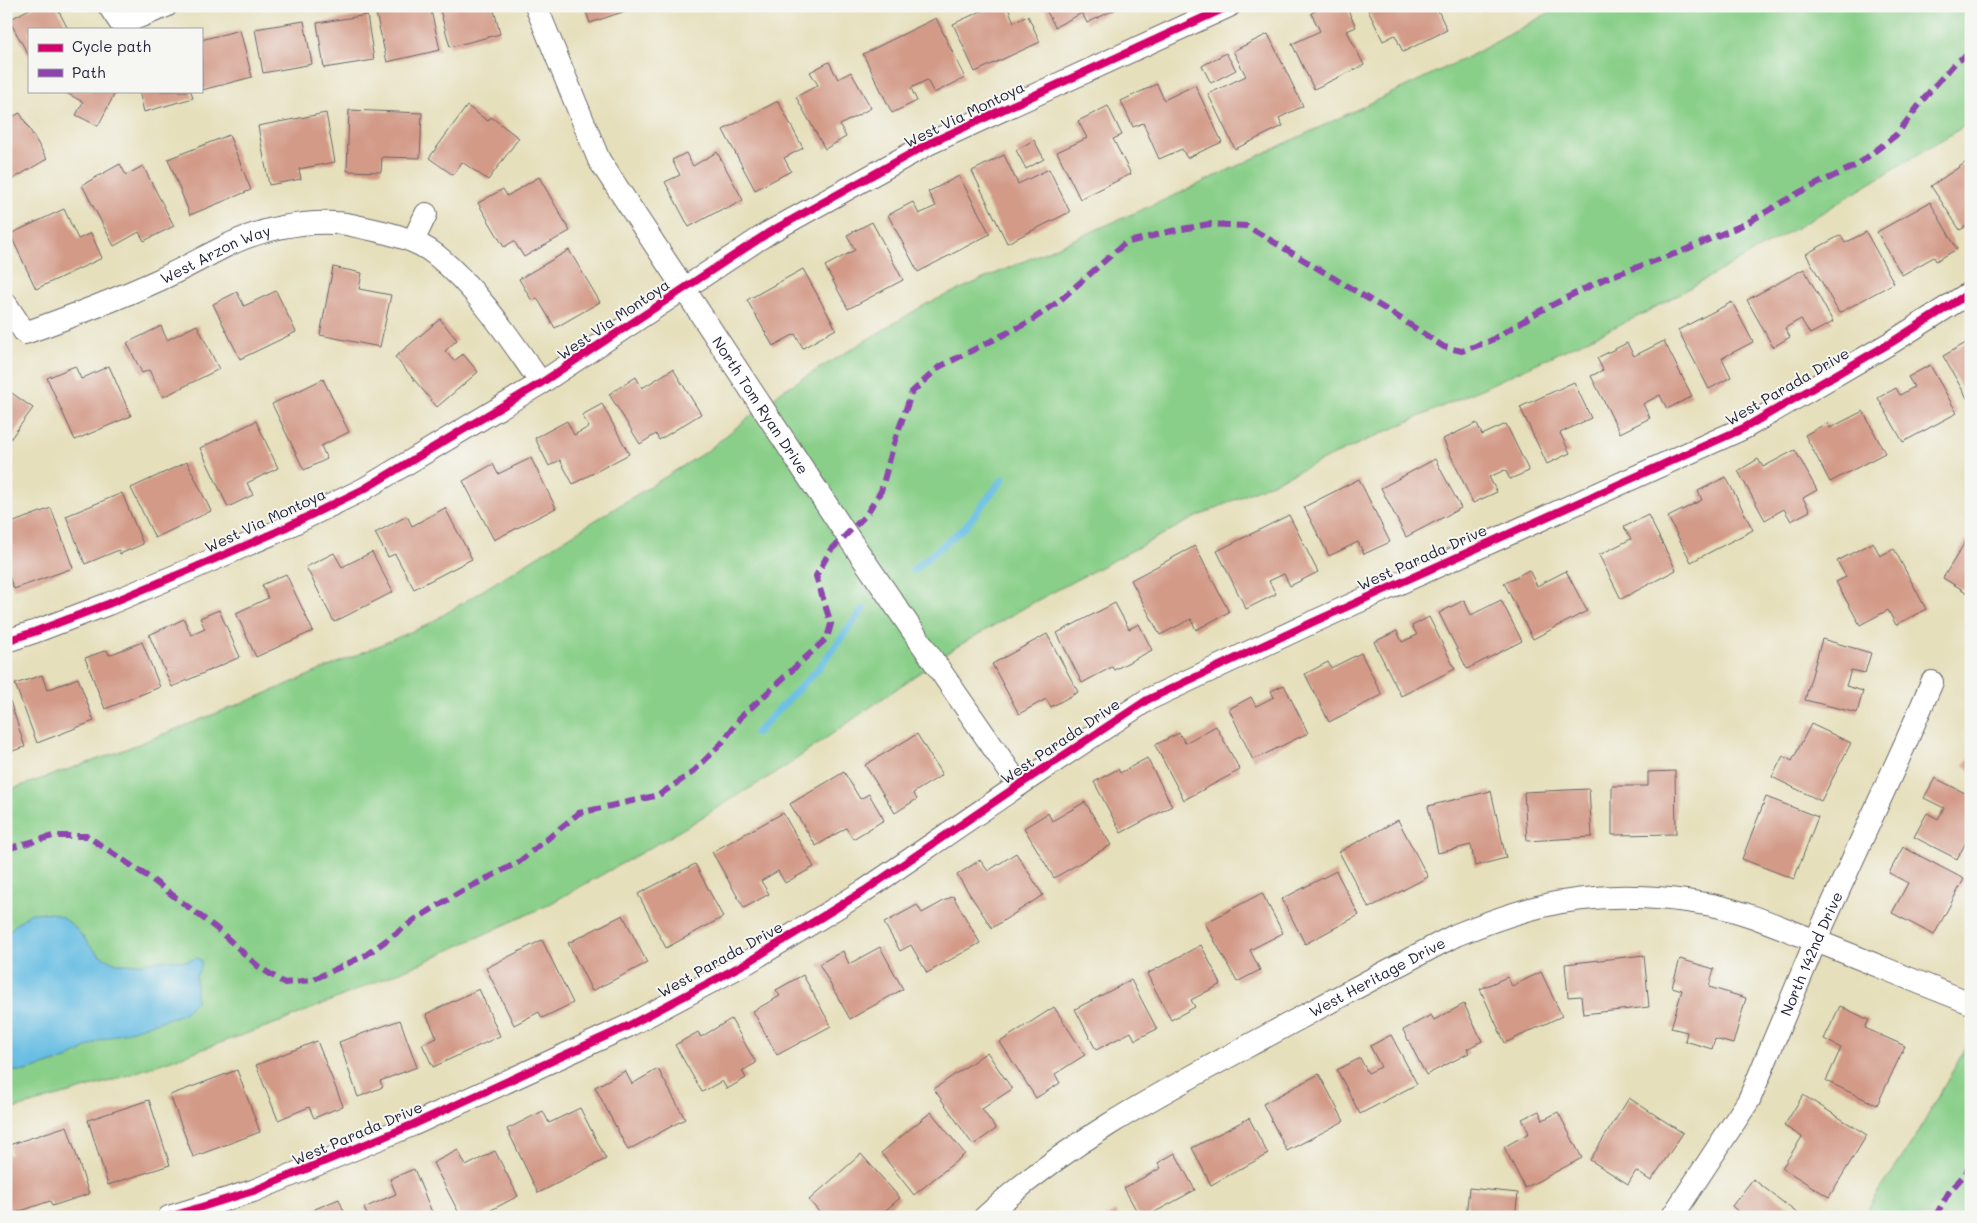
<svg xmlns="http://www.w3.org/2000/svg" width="1977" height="1223" font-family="Mali,sans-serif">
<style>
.green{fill:#89cf89;stroke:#567862}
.water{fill:#66bde3;stroke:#44708f}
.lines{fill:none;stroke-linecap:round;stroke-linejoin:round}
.stream{stroke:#66bde3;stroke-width:7}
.building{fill:#d39a87}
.minor-casing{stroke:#676468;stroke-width:24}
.minor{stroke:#fff;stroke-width:22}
.quiet{stroke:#8e44ad;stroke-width:6;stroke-dasharray:12 6;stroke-linecap:butt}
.cycleway-casing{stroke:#f6f6f2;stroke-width:11}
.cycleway{stroke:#d6006c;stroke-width:8}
.labels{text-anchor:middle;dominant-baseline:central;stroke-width:4;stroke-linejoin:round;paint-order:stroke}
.street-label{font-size:15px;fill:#22223b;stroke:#f6f6f2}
</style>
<rect width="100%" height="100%" fill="#f6f6f2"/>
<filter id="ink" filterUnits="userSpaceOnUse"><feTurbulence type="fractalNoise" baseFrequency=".02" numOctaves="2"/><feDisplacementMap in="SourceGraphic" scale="10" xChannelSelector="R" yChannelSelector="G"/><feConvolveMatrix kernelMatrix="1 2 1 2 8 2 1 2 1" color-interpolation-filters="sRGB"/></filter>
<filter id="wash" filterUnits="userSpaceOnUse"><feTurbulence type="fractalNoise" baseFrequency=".0096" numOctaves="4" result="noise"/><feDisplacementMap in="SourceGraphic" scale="20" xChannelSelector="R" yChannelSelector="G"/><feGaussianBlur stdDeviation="1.12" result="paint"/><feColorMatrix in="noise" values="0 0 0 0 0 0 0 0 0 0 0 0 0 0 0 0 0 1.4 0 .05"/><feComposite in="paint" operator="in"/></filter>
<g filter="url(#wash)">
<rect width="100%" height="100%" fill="#e6dfbb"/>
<g class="green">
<polygon points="1561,6 1971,6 1971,122 1805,223 1645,313 1483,388 1194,518 1036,601 953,649 785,767 671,836 546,906 419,964 280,1022 111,1081 6,1111 6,791 113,754 260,696 427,625 707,451 782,391 926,304 1171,197 1318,128 1474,54"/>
<polygon points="1971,1038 1971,1217 1862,1217 1914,1140"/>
</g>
<path class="water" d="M 31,913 C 37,913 44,912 50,913 C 78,918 85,950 109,960 C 126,968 145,962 163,960 C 175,958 184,964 196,958 L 201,960 L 201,967 L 196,976 L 196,1001 L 183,1014 L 101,1040 L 67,1059 L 26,1071 L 6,1071 L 6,934 L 16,924 Z"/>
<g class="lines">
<g class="stream">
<polyline points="913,570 964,528 1003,479"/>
<polyline points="756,733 818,669 863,609"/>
</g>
</g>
<g id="blocks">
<g class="building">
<polygon points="35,6 56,6 68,29 29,29 29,56 9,20"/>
<polygon points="408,6 430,6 440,50 387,62 376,13"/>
<polygon points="439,6 493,6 500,34 450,47"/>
<polygon points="584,6 637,6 637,7 590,23"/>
<polygon points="992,6 1007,6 1014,22 1028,16 1040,42 975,72 953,24"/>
<polygon points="1044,6 1115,6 1116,9 1087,23 1082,13 1055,27"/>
<polygon points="1326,6 1346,6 1356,27 1347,31 1364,65 1314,89 1292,44 1320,31 1311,13"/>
<polygon points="1366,6 1436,6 1447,30 1403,52 1395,35 1383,41"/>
<polygon points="1484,6 1496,6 1487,11"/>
<polygon points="367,15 374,60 324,68 317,23"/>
<polygon points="936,18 965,78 934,93 927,80 911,88 917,101 892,113 863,54"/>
<polygon points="304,21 312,64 263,73 255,29"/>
<polygon points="240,30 252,77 202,90 201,40"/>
<polygon points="1268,34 1303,106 1279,118 1283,126 1235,149 1208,94 1246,76 1233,51"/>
<polygon points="1226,53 1236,70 1211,83 1202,66"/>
<polygon points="829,62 838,79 851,72 871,108 840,125 846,137 825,149 796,97 818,85 810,72"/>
<polygon points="1157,84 1164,100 1195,85 1222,142 1187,158 1182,149 1159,159 1143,123 1133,127 1121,101"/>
<polygon points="63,91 116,91 98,126 76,115 83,102"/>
<polygon points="139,91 191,91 193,98 144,112"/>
<polygon points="778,101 803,148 784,158 791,171 755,190 723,130"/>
<polygon points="467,106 488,121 491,117 519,138 488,180 462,162 453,175 429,158"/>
<polygon points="1108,106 1122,135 1113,139 1131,174 1080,199 1057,152 1087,138 1078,121"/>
<polygon points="349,110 422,113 420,158 382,157 381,172 347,171"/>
<polygon points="20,113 47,159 6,183 6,120"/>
<polygon points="326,113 335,162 299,169 301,179 269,185 258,126"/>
<polygon points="229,135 251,190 190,215 168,159"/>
<polygon points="1034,140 1044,159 1026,169 1016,150"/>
<polygon points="717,152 743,200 725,210 724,208 689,227 665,182 680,175 672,160 686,153 693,166"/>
<polygon points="1004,155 1018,184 1049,169 1070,212 1007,243 972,171"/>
<polygon points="1971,159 1971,223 1960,230 1931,186"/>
<polygon points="120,164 126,175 143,166 174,226 144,241 139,232 114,246 82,185"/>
<polygon points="959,176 990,234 918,272 888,215 913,202 919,214 936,206 928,192"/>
<polygon points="539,177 570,231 524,257 514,241 504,247 478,203 503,189 507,196"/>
<polygon points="1930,202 1957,249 1936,261 1934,257 1902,275 1877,232"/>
<polygon points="64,209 78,239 91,233 102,258 36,289 10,234"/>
<polygon points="872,222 903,280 848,309 825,266 855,250 847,235"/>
<polygon points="1866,232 1894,283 1839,313 1806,254 1841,235 1845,243"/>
<polygon points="569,250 600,302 555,328 537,298 532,301 519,279"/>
<polygon points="333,267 362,273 359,289 391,295 380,347 320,335"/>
<polygon points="803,269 836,329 803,348 795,334 773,346 747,300"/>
<polygon points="1804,269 1833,322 1810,334 1801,319 1785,328 1790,337 1773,347 1747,300"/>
<polygon points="276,291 296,332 240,359 213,304 237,292 244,306"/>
<polygon points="1732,302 1753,342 1722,358 1731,377 1709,389 1678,330"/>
<polygon points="440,319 457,340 445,351 454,361 463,354 478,372 437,407 395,357"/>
<polygon points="197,325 219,369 163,397 149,370 142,373 127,343 161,326 167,340"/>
<polygon points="1664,341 1692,396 1667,409 1660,395 1643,404 1650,418 1620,433 1591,376 1603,370 1597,358 1627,343 1634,356"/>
<polygon points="1966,343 1971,351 1971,405 1943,356"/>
<polygon points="1930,365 1957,413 1903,442 1878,398 1896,388 1900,395 1914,387 1908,377"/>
<polygon points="75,366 81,379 109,366 131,416 75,440 47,378"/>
<polygon points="673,369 701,414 659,440 656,434 640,444 609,394 636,377 642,388"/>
<polygon points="323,379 349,432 321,446 327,459 304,470 272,404"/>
<polygon points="1574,382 1591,418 1560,433 1570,453 1547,464 1520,407"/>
<polygon points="6,389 33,408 6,445"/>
<polygon points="602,404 629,454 573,484 560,460 549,466 535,438 567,421 574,435 589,427 582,415"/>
<polygon points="1863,411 1885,453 1830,482 1805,435 1827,423 1830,428"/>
<polygon points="256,421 278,468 247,483 253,495 228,507 200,448"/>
<polygon points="1477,423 1482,435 1506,424 1529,471 1510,479 1505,470 1489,477 1497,492 1473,503 1443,439"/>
<polygon points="1795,450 1817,490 1803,498 1810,511 1791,521 1784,509 1765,520 1738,471 1758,459 1763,467"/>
<polygon points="531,458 556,508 494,540 463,481 493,464 498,474"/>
<polygon points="1435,459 1461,508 1406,537 1381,488"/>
<polygon points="187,462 211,511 155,538 131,488"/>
<polygon points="1726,477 1753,530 1691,562 1668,517 1702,500 1698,491"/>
<polygon points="1359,479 1390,542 1364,554 1358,542 1329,556 1304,507"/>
<polygon points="122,493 143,544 120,554 119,550 85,564 66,516"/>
<polygon points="51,508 73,568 14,589 6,569 6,525"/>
<polygon points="445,508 472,559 414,589 395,554 388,557 375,533 407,516 412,526"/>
<polygon points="1289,515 1318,572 1290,586 1284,574 1269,581 1276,594 1246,609 1217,551"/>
<polygon points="1648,515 1676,570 1621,599 1599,555 1631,539 1624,527"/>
<polygon points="1967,539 1971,542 1971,595 1943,578"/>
<polygon points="1873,542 1880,556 1894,549 1926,609 1896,625 1888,610 1860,625 1836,582 1846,577 1837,561"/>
<polygon points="1195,546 1229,612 1196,630 1191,619 1160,635 1131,580"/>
<polygon points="372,552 393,592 334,622 306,567 334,553 342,567"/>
<polygon points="1529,570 1537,586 1566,571 1587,611 1533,639 1504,583"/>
<polygon points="286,574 313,631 256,657 236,613 268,598 262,585"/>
<polygon points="1464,600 1471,615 1501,600 1522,641 1467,669 1439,613"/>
<polygon points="1115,603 1129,629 1139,624 1152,650 1114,670 1112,667 1082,683 1057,633"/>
<polygon points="219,610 240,657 172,687 149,635 184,619 191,635 205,629 200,618"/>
<polygon points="1429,617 1455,669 1401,696 1374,642 1397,631 1402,642 1417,635 1412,626"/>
<polygon points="1047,634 1078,692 1051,707 1046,699 1019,714 992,664"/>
<polygon points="1822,639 1871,653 1865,673 1851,670 1846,686 1863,691 1857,713 1805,700"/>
<polygon points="142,642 160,687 105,709 85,658 107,650 109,655"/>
<polygon points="1361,653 1382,695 1329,722 1305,674 1328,662 1331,668"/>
<polygon points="42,675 47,690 78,678 94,721 37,743 15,684"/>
<polygon points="1284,685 1308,733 1253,760 1229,709 1251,697 1256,706 1274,697 1271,691"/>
<polygon points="10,701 25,747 6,753 6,702"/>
<polygon points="1811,724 1851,743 1821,801 1772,777 1783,756 1792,761"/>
<polygon points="1216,726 1240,770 1184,800 1155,745 1179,733 1185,743"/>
<polygon points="917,734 942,775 913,793 917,799 895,813 865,765"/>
<polygon points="1971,756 1971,771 1964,765"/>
<polygon points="1147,758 1172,806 1121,833 1094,782 1118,769 1120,773"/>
<polygon points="1675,771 1676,834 1612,835 1612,786 1648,786 1648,772"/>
<polygon points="844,772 860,799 869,794 884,820 853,839 846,828 816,846 790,804"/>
<polygon points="1935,778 1971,796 1971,833 1957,859 1914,837 1927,813 1938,819 1944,808 1924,798"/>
<polygon points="1589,789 1592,837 1527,841 1524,792"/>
<polygon points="1491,791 1506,858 1475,866 1471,845 1438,853 1428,806"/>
<polygon points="1766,797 1818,817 1794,879 1742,859"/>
<polygon points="1085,802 1111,845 1054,878 1024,828 1048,813 1052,821"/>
<polygon points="783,813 814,867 785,883 778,871 761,881 769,894 744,908 712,852"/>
<polygon points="1398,820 1428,877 1369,908 1339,852"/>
<polygon points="1903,847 1964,879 1934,935 1892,913 1908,883 1889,873"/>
<polygon points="1016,853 1043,895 992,928 957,875 980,860 988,871"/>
<polygon points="695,864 723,917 666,948 638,894"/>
<polygon points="1336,871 1359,915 1305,944 1282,899"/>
<polygon points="1262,893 1283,933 1250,950 1260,970 1237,982 1205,923"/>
<polygon points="953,896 980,943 927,973 911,945 900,951 884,923 917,905 922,913"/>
<polygon points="623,915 647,963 592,991 568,943"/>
<polygon points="542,940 573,1003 542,1018 539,1012 514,1025 486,968"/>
<polygon points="1201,945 1221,984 1191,1000 1195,1007 1171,1020 1147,974"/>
<polygon points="880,947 903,989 850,1019 819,964 843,951 849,964"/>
<polygon points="1644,955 1649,1007 1583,1014 1581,996 1568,997 1565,964"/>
<polygon points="1680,959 1714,969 1709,987 1746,998 1733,1044 1715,1039 1712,1049 1685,1041 1687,1032 1671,1028 1682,990 1672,987"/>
<polygon points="1541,972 1562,1016 1505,1043 1480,989 1507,977 1512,986"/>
<polygon points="803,975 831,1026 777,1055 753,1011 780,996 776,990"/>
<polygon points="1131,980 1157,1029 1135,1040 1131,1032 1096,1050 1075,1009"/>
<polygon points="479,989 500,1036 433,1067 422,1044 437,1038 426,1014"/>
<polygon points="1464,1004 1482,1041 1467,1049 1469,1053 1426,1075 1403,1030 1431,1015 1434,1020"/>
<polygon points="1840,1006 1869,1020 1865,1028 1905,1046 1877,1105 1826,1081 1841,1048 1824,1039"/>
<polygon points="1054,1007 1085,1055 1055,1074 1060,1083 1036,1098 1000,1042"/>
<polygon points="731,1019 756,1063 742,1071 746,1078 727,1089 722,1081 702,1092 675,1045 698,1032 701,1037"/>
<polygon points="400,1020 417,1067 380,1081 383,1087 358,1097 339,1042"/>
<polygon points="1391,1035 1417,1084 1360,1114 1337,1070 1360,1058 1368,1073 1381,1067 1370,1046"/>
<polygon points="317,1041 343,1106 314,1118 309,1107 278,1120 256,1065"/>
<polygon points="987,1052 1012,1089 982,1109 996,1129 973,1145 934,1089"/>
<polygon points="658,1069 685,1119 628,1150 595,1087 625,1071 632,1084"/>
<polygon points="237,1070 260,1132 193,1157 170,1095"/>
<polygon points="1319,1074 1344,1121 1287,1151 1263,1104"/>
<polygon points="1803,1095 1867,1135 1829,1197 1782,1168 1802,1137 1784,1126"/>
<polygon points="1629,1098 1683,1133 1651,1181 1636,1171 1628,1184 1590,1160"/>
<polygon points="149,1100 170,1165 108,1185 88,1120"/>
<polygon points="580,1108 606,1159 538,1193 507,1129 543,1111 549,1123"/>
<polygon points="1539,1111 1543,1120 1558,1112 1582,1158 1525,1188 1504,1147 1529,1133 1522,1119"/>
<polygon points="931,1112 965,1154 914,1195 881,1153"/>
<polygon points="1249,1118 1268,1154 1211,1185 1192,1148"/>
<polygon points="67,1126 89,1194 52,1206 50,1201 9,1215 6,1207 6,1155 11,1154 9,1145"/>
<polygon points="458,1150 466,1166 495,1151 518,1196 478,1217 461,1217 433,1163"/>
<polygon points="1175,1153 1195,1190 1146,1217 1140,1217 1124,1188 1161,1168 1158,1163"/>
<polygon points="861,1154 900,1198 878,1217 823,1217 809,1200"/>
<polygon points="414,1169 434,1217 368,1217 364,1208 396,1194 390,1179"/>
<polygon points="1753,1179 1802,1217 1744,1217 1732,1206"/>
<polygon points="1469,1188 1518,1193 1515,1217 1466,1217"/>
<polygon points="339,1199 346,1217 318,1217 315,1209"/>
<polygon points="1115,1211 1119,1217 1105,1217"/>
</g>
</g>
</g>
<g filter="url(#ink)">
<use href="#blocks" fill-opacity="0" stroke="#676468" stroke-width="1"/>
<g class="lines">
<defs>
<g id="minor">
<polyline points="109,6 121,24 166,6"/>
<path id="s1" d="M 536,6 L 599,160 L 846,534 L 1019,785"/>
<polyline points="413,241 426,214"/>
<path id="s2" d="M 6,304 L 25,333 C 70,317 115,300 159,280 C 183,269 206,256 230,244 C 262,229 301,221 336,223 C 347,223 359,227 370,229 C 393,234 417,240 436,255 C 479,290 510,339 541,383"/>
<polyline points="6,641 34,632 108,604 187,571 274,533 364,489 541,383 768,233 930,143 1229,6"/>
<polyline points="169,1217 253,1191 412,1125 628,1026 748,962 864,891 1019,785 1147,700 1311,623 1744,428 1892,342 1971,292"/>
<path id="s3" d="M 985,1217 C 1063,1145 1155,1096 1248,1046 C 1317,1009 1386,971 1456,935 C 1483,924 1510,914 1538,907 C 1594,893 1656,895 1712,905 C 1741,911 1770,923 1798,934 C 1856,956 1913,981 1971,1003"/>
<path id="s4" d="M 1672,1217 L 1749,1100 L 1816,940 L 1906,742 L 1932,682"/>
</g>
</defs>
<use href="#minor" class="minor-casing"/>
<use href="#minor" class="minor"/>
<g class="quiet">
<polyline points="6,849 53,836 87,836 150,878 216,928 259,967 284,983 312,980 366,955 416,919 462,891 519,862 579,813 659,795 693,772 721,744 742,716 827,638 831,624 816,576 830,551 866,515 881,491 895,440 912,392 939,367 1029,322 1058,302 1125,243 1172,231 1209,224 1247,226 1392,313 1444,347 1462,351 1490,341 1538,312 1606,278 1680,252 1747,223 1800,192 1857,165 1896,135 1930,91 1956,62 1971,53"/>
<polyline points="1935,1217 1949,1192 1966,1173 1971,1160"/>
</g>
<defs>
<g id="cycleway">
<polyline points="6,641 34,632 108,604 187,571 274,533 364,489 541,383 768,233 930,143 1229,6"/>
<polyline points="169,1217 253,1191 412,1125 628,1026 748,962 864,891 1019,785 1147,700 1311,623 1744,428 1892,342 1971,292"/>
</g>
</defs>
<use href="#cycleway" class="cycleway-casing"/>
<use href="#cycleway" class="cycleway"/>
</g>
</g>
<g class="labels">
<g class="street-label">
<text transform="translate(964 114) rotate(-26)">West Via Montoya</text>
<text stroke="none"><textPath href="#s2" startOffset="241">West Arzon Way</textPath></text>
<text transform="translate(613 319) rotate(-34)">West Via Montoya</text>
<text transform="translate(1787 386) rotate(-30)">West Parada Drive</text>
<text stroke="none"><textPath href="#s1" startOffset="460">North Tom Ryan Drive</textPath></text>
<text transform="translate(265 520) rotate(-25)">West Via Montoya</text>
<text transform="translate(1422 557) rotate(-24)">West Parada Drive</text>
<text transform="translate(1060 741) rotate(-34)">West Parada Drive</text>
<text stroke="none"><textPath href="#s4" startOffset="299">North 142nd Drive</textPath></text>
<text transform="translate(720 959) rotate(-29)">West Parada Drive</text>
<text stroke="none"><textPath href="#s3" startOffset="461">West Heritage Drive</textPath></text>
<text transform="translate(357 1133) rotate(-23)">West Parada Drive</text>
</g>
</g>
<rect width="1977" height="1223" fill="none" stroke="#f6f6f2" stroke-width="25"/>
<rect x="28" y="28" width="175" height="65" fill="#f6f6f2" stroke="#a1a1a9"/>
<rect x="38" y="44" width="25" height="8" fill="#d6006c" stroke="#a1a1a9"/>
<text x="72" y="52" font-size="15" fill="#22223b">Cycle path</text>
<rect x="38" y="69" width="25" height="8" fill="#8e44ad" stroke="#a1a1a9"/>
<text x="72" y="78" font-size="15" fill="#22223b">Path</text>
</svg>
